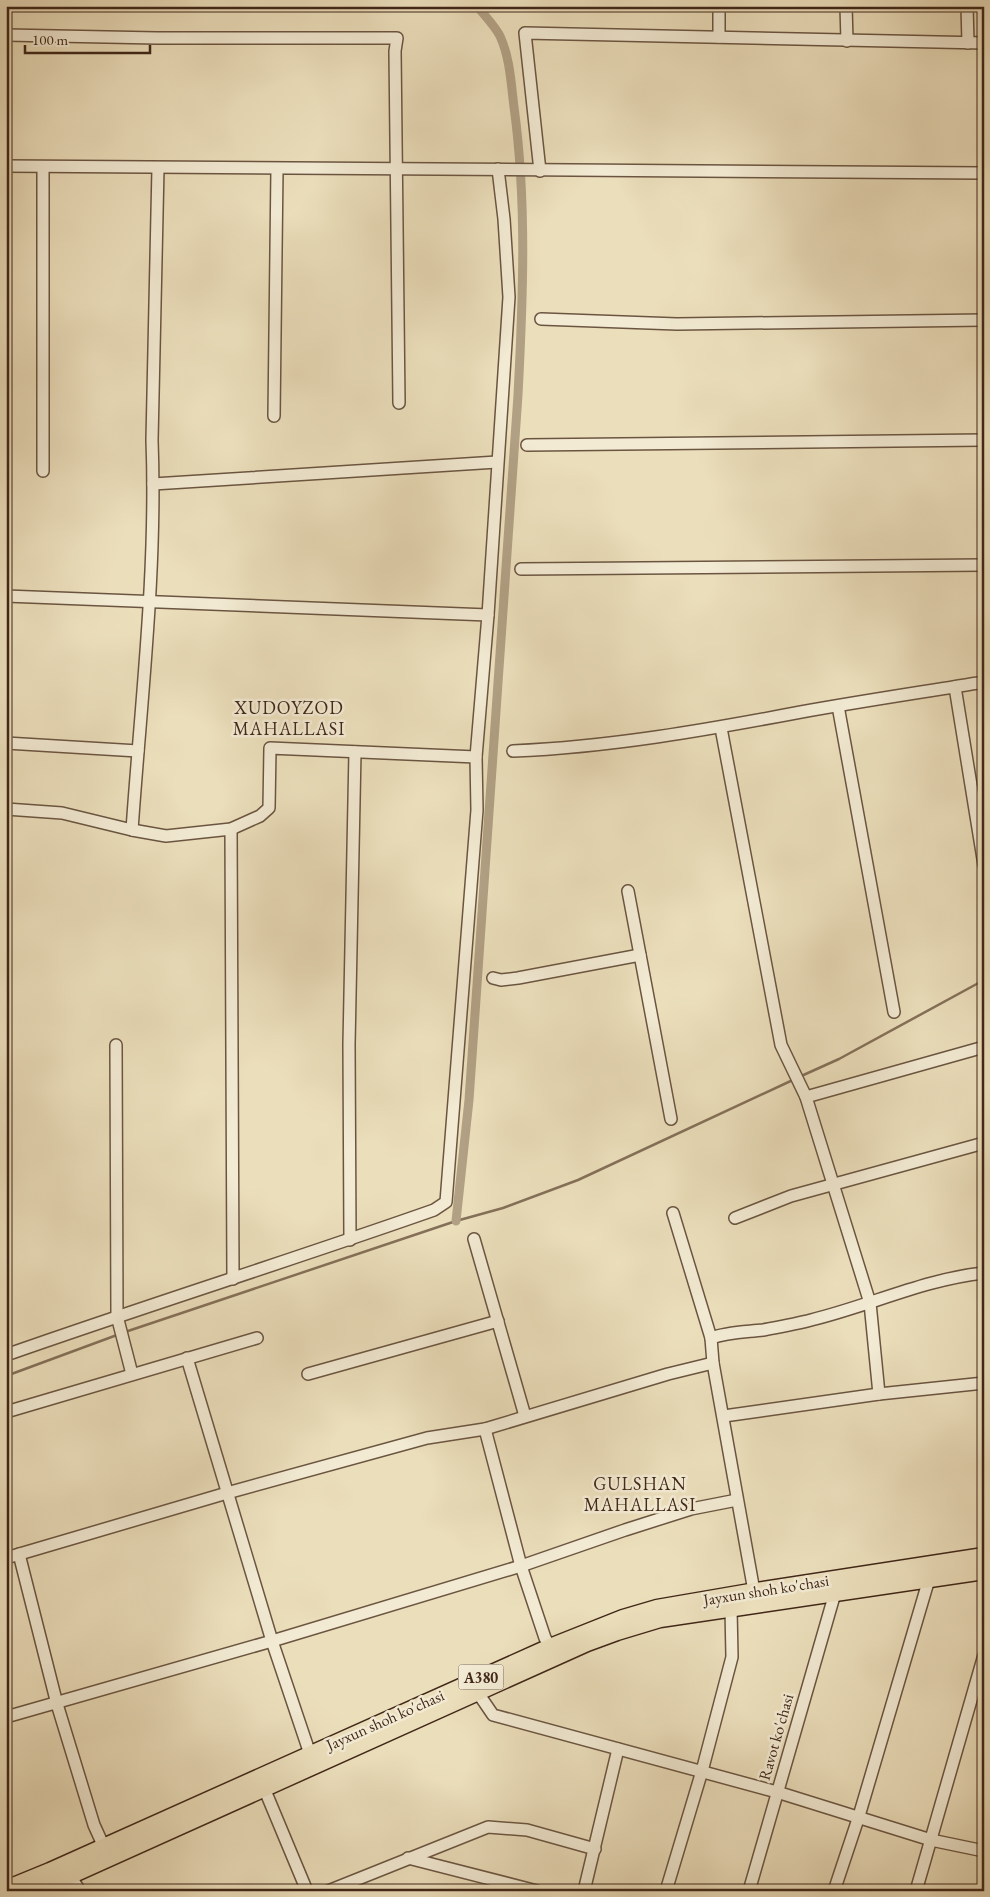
<svg xmlns="http://www.w3.org/2000/svg" width="990" height="1897" font-family="'EB Garamond',serif">
<style>
.lines{fill:none;stroke-linecap:round;stroke-linejoin:round}
.stream{stroke:#847059;stroke-width:2.5}
.canal{stroke:#b1a084;stroke-width:9}
.minor-casing{stroke:#6b5541;stroke-width:14}
.highway-casing{stroke:#402718;stroke-width:19}
.minor{stroke:#f2ead3;stroke-width:11}
.highway{stroke:#ebdebb;stroke-width:16}
.labels{text-anchor:middle;dominant-baseline:central;stroke-width:5;stroke-linejoin:round;paint-order:stroke}
.shield{fill:#f2ead3;stroke:#756250;stroke-width:1}
.shield-label{font-size:15px;font-weight:bold;fill:#402718}
.street-label{font-size:16px;fill:#402718;stroke:#f2ead3}
.neighbourhood-label{font-size:18px;letter-spacing:1px;fill:#402718;stroke:#f2ead3}
</style>
<rect width="100%" height="100%" fill="#ebdebb"/>
<filter id="stains"><feTurbulence type="fractalNoise" baseFrequency=".004" numOctaves="4"/><feColorMatrix values="0 0 0 0 .2 0 0 0 0 .09 0 0 0 0 .02 0 0 0 .5 -.17"/></filter>
<radialGradient id="worn" r=".72"><stop offset=".6" stop-color="#630" stop-opacity="0"/><stop offset="1" stop-color="#630" stop-opacity=".3"/></radialGradient>
<g class="lines">
<g class="stream">
<polyline points="799,1077 839,1059 984,980"/>
<polyline points="125,1332 456,1221 503,1208 578,1180 795,1079"/>
<polyline points="6,1376 117,1335"/>
</g>
<path class="canal" d="M 456,1221 L 469,1100 L 518,395 C 523,299 527,202 514,107 C 511,83 510,58 500,36 C 495,26 485,16 477,6"/>
<defs>
<g id="minor">
<polyline points="719,6 719,37"/>
<polyline points="846,6 847,41"/>
<polyline points="967,6 968,43"/>
<polyline points="6,35 157,38 397,38 395,51 399,403"/>
<polyline points="6,166 984,173"/>
<polyline points="540,171 525,33 984,43"/>
<polyline points="541,319 677,324 984,320"/>
<polyline points="274,416 277,169"/>
<polyline points="527,445 984,440"/>
<polyline points="43,471 43,167"/>
<polyline points="153,484 497,462"/>
<polyline points="521,569 984,565"/>
<polyline points="6,596 488,615"/>
<polyline points="955,687 984,865"/>
<polyline points="838,706 894,1012"/>
<polyline points="721,728 781,1045 806,1097 870,1303 879,1394"/>
<polyline points="6,743 138,751"/>
<path d="M 513,751 C 610,747 706,730 801,712 C 862,701 923,692 984,682"/>
<polyline points="6,809 62,813 132,830 166,836 231,829 260,816 269,808 270,748 476,757"/>
<polyline points="231,829 233,1279"/>
<path d="M 132,830 C 141,700 157,570 152,440 L 158,168"/>
<polyline points="628,891 671,1119"/>
<polyline points="493,978 501,980 518,978 640,955"/>
<polyline points="116,1045 117,1316 132,1374"/>
<polyline points="806,1097 984,1047"/>
<polyline points="673,1213 711,1338 713,1363 754,1591"/>
<polyline points="735,1218 791,1196 984,1143"/>
<polyline points="474,1239 525,1416"/>
<polyline points="350,1240 349,1044 355,752"/>
<path d="M 711,1338 C 727,1332 745,1332 763,1330 C 779,1327 796,1324 811,1320 C 869,1306 925,1279 984,1273"/>
<path d="M 6,1355 C 148,1305 292,1260 434,1210 L 446,1202 L 477,810 L 476,757 L 488,615 L 509,297 L 504,219 L 498,169"/>
<polyline points="187,1358 272,1641 310,1754"/>
<polyline points="308,1374 498,1321"/>
<polyline points="6,1412 257,1338"/>
<polyline points="724,1416 879,1394 984,1383"/>
<polyline points="485,1429 521,1566 545,1638 550,1647"/>
<polyline points="19,1554 57,1704 94,1825 104,1847"/>
<polyline points="6,1558 227,1493 427,1438 485,1429 668,1374 713,1363"/>
<polyline points="478,1693 493,1715 777,1792 931,1840 984,1851"/>
<polyline points="6,1717 272,1641 521,1566 625,1530 691,1509 737,1500"/>
<polyline points="264,1788 307,1891"/>
<polyline points="408,1858 537,1891"/>
<polyline points="70,1876 80,1891"/>
<polyline points="328,1891 488,1827 527,1830 595,1849"/>
<polyline points="584,1891 618,1749"/>
<polyline points="666,1891 702,1771 732,1657 731,1609"/>
<polyline points="749,1891 835,1593"/>
<polyline points="834,1891 859,1816 929,1579"/>
<polyline points="916,1891 984,1655"/>
</g>
<g id="highway">
<polyline points="6,1889 50,1871 550,1647 623,1618 657,1608 750,1592 984,1556"/>
<polyline points="36,1891 587,1643 617,1632 660,1619 984,1571"/>
</g>
</defs>
<use href="#minor" class="minor-casing"/>
<use href="#highway" class="highway-casing"/>
<use href="#minor" class="minor"/>
<use href="#highway" class="highway"/>
</g>
<g class="labels">
<rect class="shield" x="458.5" y="1664.5" width="45" height="25" rx="4"/>
<g class="shield-label">
<text x="481" y="1677">A380</text>
</g>
<g class="street-label">
<text transform="translate(766 1590) rotate(-9)">Jayxun shoh ko'chasi</text>
<text transform="translate(385 1720) rotate(-24)">Jayxun shoh ko'chasi</text>
<text transform="translate(776 1737) rotate(-74)">Ravot ko'chasi</text>
</g>
<g class="neighbourhood-label">
<text x="289" y="707">XUDOYZOD<tspan x="289" dy="21">MAHALLASI</tspan></text>
<text x="640" y="1483">GULSHAN<tspan x="640" dy="21">MAHALLASI</tspan></text>
</g>
</g>
<rect width="990" height="1897" fill="none" stroke="#ebdebb" stroke-width="25"/>
<rect x="8" y="8" width="975" height="1882" fill="none" stroke="#402718" stroke-width="2.5"/>
<rect x="12" y="12" width="965" height="1872" fill="none" stroke="#402718"/>
<path d="M25 45v8h125v-8" fill="none" stroke="#402718" stroke-width="2.5"/>
<text x="32" y="45" font-size="15" fill="#402718" stroke="#f2ead3" stroke-width="4" paint-order="stroke">100 m</text>
<rect width="100%" height="100%" filter="url(#stains)"/>
<rect width="100%" height="100%" fill="url(#worn)"/>
</svg>
